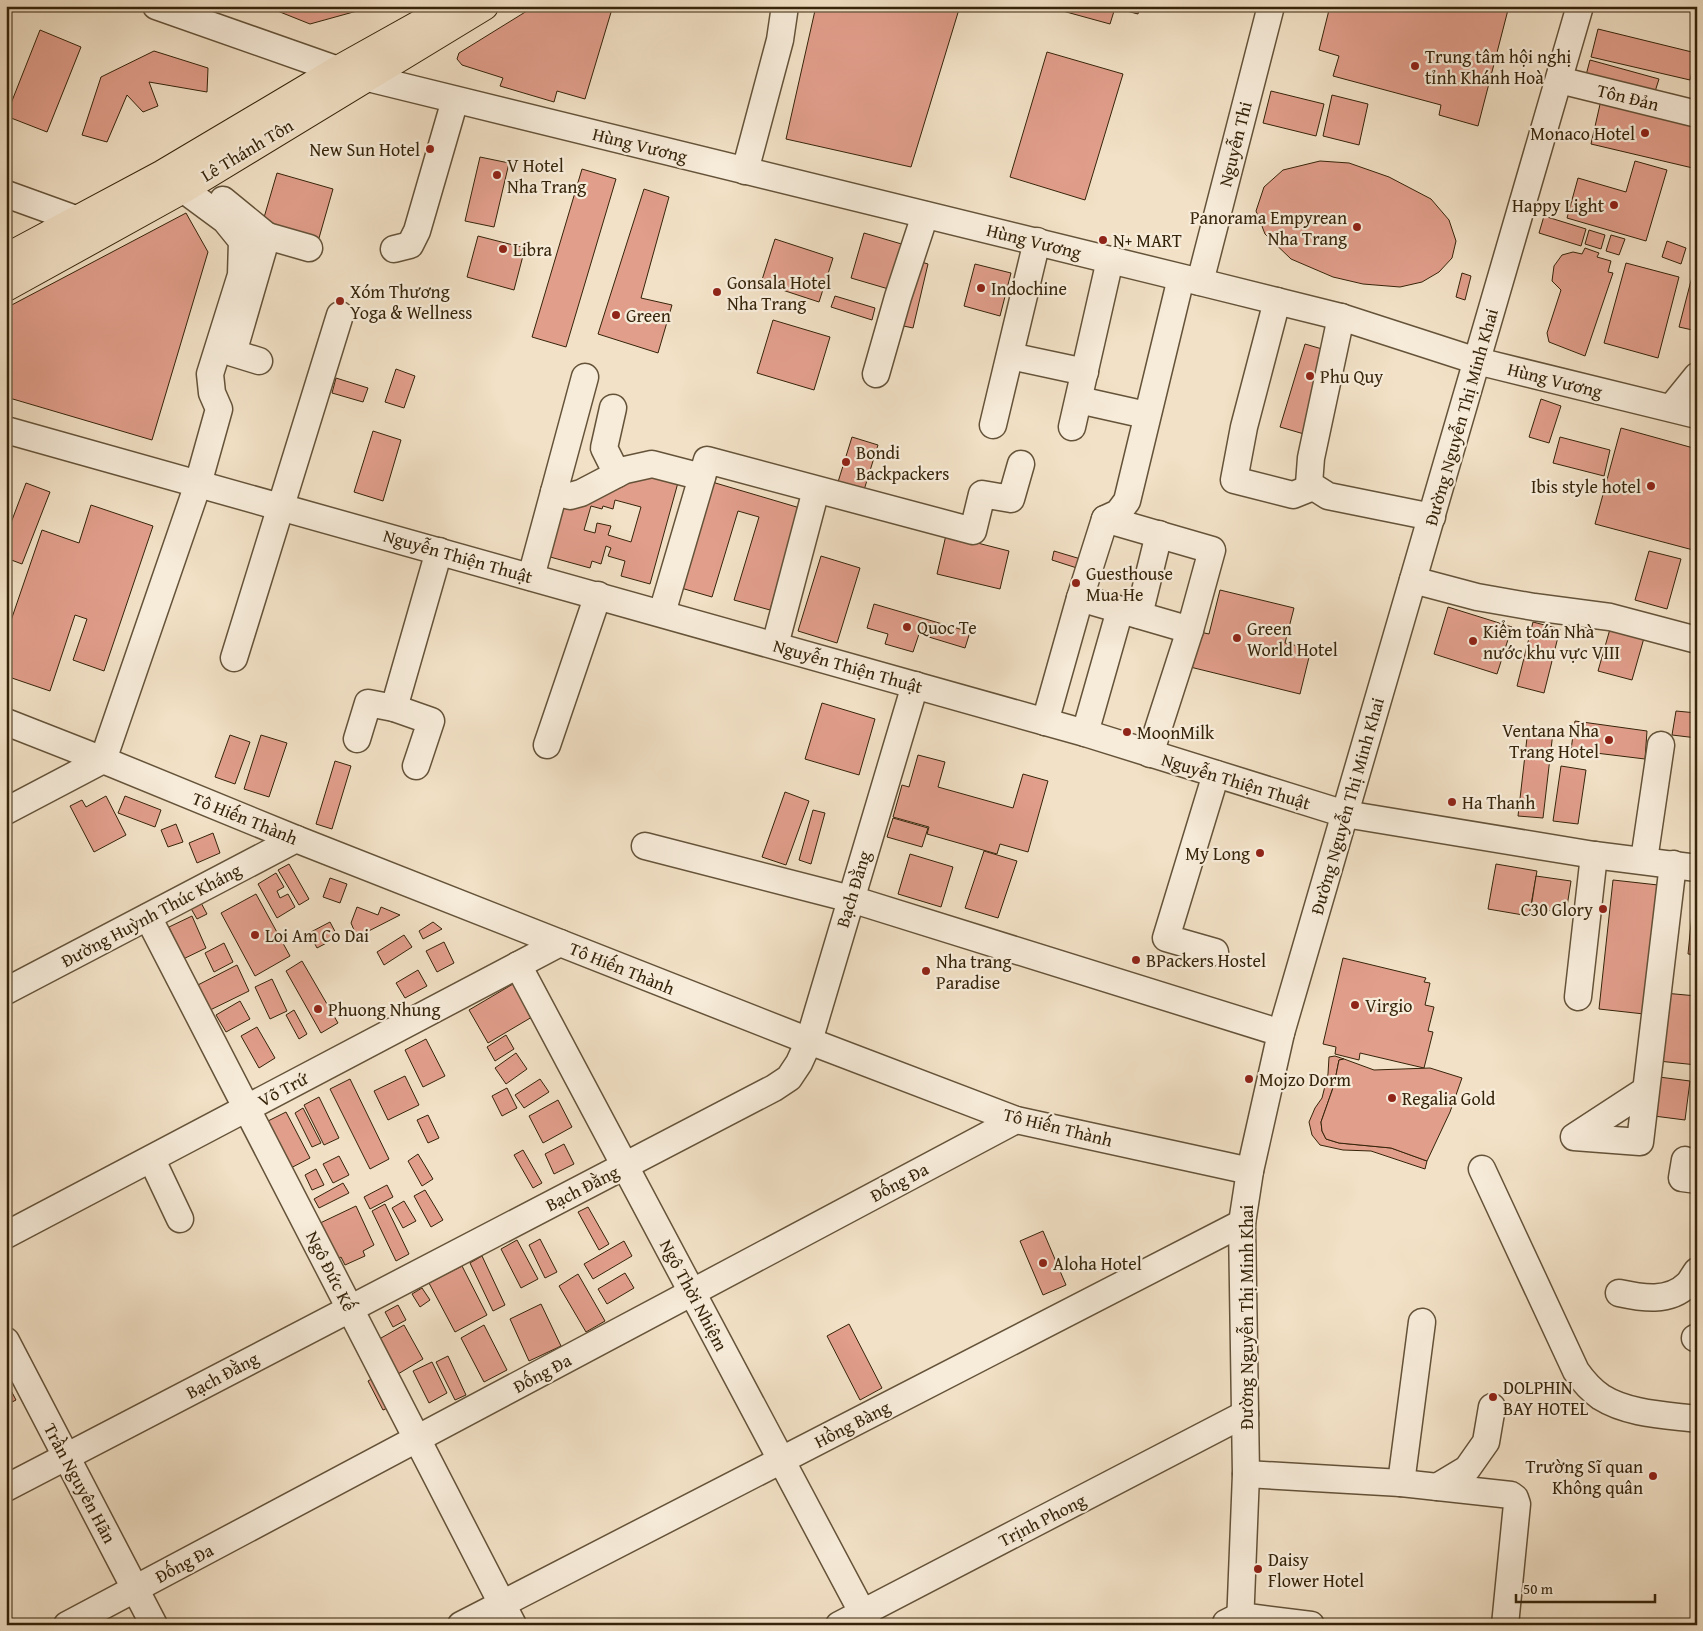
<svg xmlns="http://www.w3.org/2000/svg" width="1703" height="1631" font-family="'Gentium Book Plus',serif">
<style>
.building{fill:#e19e8b;stroke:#36240a;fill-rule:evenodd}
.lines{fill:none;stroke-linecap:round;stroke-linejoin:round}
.minor-casing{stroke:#655339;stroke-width:29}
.major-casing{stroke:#36240a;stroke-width:30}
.minor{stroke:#f7ecda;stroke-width:26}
.major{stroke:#f2e1c6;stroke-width:28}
.poi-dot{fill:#8f2418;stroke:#f7ecda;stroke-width:2}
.labels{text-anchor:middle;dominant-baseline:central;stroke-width:4.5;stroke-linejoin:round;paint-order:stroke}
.poi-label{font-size:18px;fill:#36240a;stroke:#f7ecda;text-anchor:start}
.street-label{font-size:18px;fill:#36240a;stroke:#f7ecda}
</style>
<rect width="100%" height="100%" fill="#f2e1c6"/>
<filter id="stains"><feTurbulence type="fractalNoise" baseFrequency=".004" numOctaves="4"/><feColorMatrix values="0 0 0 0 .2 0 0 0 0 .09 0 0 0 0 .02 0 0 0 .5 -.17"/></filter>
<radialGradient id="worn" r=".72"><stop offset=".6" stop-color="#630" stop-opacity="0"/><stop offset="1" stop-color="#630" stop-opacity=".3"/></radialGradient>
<g class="building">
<polygon points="265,6 364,6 357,11 310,24"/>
<polygon points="535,6 611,6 612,9 585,99 557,91 554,102 500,86 503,78 462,65 457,59 459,53"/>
<polygon points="816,6 960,6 911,167 786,139"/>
<polygon points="1060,6 1140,6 1138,14 1115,8 1110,24 1059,10"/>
<polygon points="1330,6 1509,6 1478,126 1439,115 1441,105 1333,76 1339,56 1319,50"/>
<polygon points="1598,29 1696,53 1690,80 1591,57"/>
<polygon points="40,30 81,47 47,132 6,116"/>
<polygon points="154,51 208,68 207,92 149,82 158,106 143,112 127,95 107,142 82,135 101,77"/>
<polygon points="1047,52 1123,74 1085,200 1010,177"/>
<polygon points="1590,60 1659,79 1653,98 1585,79"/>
<polygon points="1271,91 1324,104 1316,136 1263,123"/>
<polygon points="1332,95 1368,104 1359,145 1323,136"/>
<polygon points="1601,100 1697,123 1697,169 1591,144"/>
<polygon points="480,157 509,163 494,227 465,221"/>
<polygon points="1320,161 1349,163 1389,177 1431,199 1449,220 1456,241 1452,258 1439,272 1422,282 1400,287 1363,284 1333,277 1291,259 1265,234 1256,211 1264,187 1283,170"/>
<polygon points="1635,161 1667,170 1646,241 1567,218 1578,178 1626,192"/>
<polygon points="582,169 616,179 566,347 532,337"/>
<polygon points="277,173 333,189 319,238 263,221"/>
<polygon points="644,189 669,197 641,298 672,305 658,353 598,334"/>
<polygon points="186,213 208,252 152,440 6,397 6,308"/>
<polygon points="1544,216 1586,229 1581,246 1539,233"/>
<polygon points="1589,230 1605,235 1601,249 1585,244"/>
<polygon points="864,233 905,245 892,290 851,278"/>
<polygon points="1611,235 1625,239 1619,255 1606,251"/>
<polygon points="478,236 525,248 514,290 467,277"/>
<polygon points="775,239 833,258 819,302 761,283"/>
<polygon points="1667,241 1686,248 1681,264 1662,257"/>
<polygon points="1585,248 1599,253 1597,257 1611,261 1608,272 1613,273 1585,356 1549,342 1547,333 1561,290 1552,281 1554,266 1562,255 1573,252 1582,254"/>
<polygon points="915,260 928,264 913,328 899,325"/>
<polygon points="1626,263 1679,277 1658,358 1604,343"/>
<polygon points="975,264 1011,273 1000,316 964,306"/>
<polygon points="1694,269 1697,270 1697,331 1679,327"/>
<polygon points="1462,273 1471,276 1465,300 1456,297"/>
<polygon points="835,296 875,308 872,320 831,307"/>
<polygon points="773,320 830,337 814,390 757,373"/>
<polygon points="1305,344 1329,351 1304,434 1280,427"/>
<polygon points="396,369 415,376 404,408 385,402"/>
<polygon points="336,378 368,388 363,402 332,393"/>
<polygon points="1541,399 1561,406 1549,443 1529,437"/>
<polygon points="1621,428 1697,449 1697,551 1595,524"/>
<polygon points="373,431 401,440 383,501 354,492"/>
<polygon points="852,437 878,445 864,490 838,482"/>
<polygon points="1560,437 1610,450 1604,476 1553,463"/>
<path d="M 642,469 L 679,479 L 650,584 L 621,576 L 625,561 L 608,556 L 611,548 L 606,546 L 601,564 L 592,561 L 590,568 L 543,555 L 567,487 ZM 615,500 L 641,507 L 631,542 L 608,535 L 611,526 L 597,523 L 595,533 L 584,530 L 591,506 L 602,509 L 603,506 L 613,509 Z"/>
<polygon points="712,482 800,508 770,610 734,600 759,517 738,511 712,597 681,588"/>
<polygon points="26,483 50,492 22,564 6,558 6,536"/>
<polygon points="91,505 153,526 104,671 73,660 87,619 75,615 50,691 6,676 6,635 42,530 79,543"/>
<polygon points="946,535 1009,551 1000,589 937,574"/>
<polygon points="1054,551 1084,560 1080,569 1052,560"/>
<polygon points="1649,551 1681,559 1667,609 1635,600"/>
<polygon points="821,556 860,568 837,643 798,631"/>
<polygon points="1220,590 1294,608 1285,643 1311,649 1300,694 1182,665 1191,630 1209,634"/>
<polygon points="874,604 970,632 965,648 919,634 913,652 885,644 888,634 867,628"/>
<polygon points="1448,607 1512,627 1497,674 1434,654"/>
<polygon points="1533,622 1560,629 1544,693 1517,686"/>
<polygon points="1610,629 1644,638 1632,680 1598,671"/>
<polygon points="822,703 875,719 859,775 805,759"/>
<polygon points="1676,711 1697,713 1697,738 1672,735"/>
<polygon points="1575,721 1647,731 1645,759 1571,750"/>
<polygon points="1528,729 1553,732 1543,818 1518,816"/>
<polygon points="230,735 250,742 235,784 215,777"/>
<polygon points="261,735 287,743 269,797 244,789"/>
<polygon points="918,755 945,762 938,787 1013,808 1023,774 1048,781 1028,852 1000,844 997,854 927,834 929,827 893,817 902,785 909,787"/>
<polygon points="335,761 351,766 332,829 316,824"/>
<polygon points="1561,766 1586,770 1578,824 1553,821"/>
<polygon points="785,792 809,801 786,865 762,857"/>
<polygon points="106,796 126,835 94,852 70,806 82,800 86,807"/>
<polygon points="125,796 161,810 155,827 118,813"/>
<polygon points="813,810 825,813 811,864 799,860"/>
<polygon points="893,818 928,828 922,847 887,837"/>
<polygon points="176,824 183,842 168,847 161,830"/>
<polygon points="213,833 220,853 197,863 189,843"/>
<polygon points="984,851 1017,861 998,918 965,908"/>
<polygon points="910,854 953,867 941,907 898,894"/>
<polygon points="289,864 309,899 299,905 278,870"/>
<polygon points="1496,864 1537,871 1529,916 1488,909"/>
<polygon points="276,873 284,887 277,891 280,898 288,894 295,907 277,918 258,884"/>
<polygon points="1536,876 1571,881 1566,913 1531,908"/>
<polygon points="330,878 347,884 340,903 323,897"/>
<polygon points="1613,880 1658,885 1644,1014 1599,1009"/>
<polygon points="256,894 290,956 255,976 221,913"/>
<polygon points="199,899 207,914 197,919 189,905"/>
<polygon points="1693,903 1697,903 1697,955 1688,954"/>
<polygon points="357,907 378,915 381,907 400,915 357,937 351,923"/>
<polygon points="192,916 206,948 177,962 168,941 174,938 169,927"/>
<polygon points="330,922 338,937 317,948 309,933"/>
<polygon points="433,922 442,929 423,939 419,931"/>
<polygon points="404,935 412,947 384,965 377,952"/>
<polygon points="444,942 454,963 437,972 426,951"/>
<polygon points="224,943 233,962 214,972 205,953"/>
<polygon points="1343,958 1426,978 1424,982 1430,983 1425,1005 1434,1007 1428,1031 1433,1032 1424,1068 1360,1053 1359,1060 1335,1054 1336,1047 1323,1044"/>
<polygon points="302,961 338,1023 321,1033 286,971"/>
<polygon points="237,965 249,991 202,1014 190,989"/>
<polygon points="418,970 427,986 405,998 396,983"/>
<polygon points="272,979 287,1011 270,1019 255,987"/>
<polygon points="513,984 532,1017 488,1043 469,1010"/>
<polygon points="1664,993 1697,996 1697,1065 1658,1061"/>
<polygon points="240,1001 250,1019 226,1032 216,1015"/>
<polygon points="294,1010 307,1034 299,1039 286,1015"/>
<polygon points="257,1027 275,1058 259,1068 241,1036"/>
<polygon points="506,1035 514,1049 495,1061 487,1047"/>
<polygon points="426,1039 445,1076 423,1087 405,1050"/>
<polygon points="516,1053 527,1069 506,1084 495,1068"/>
<polygon points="1335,1056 1344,1059 1339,1060 1334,1085 1321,1122 1322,1131 1326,1139 1339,1143 1391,1148 1427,1161 1425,1169 1371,1151 1343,1150 1320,1145 1312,1135 1309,1122 1315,1108 1322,1098 1328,1074 1329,1057"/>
<polygon points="1344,1059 1374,1070 1430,1068 1462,1078 1450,1112 1427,1161 1391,1148 1339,1143 1326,1139 1322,1131 1321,1122 1334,1085 1339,1060"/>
<polygon points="405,1076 419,1105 388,1120 374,1091"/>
<polygon points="1659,1077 1690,1081 1685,1120 1654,1116"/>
<polygon points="350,1079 389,1159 370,1169 330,1089"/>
<polygon points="540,1079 549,1092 524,1108 515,1095"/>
<polygon points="507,1088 517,1108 502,1116 492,1096"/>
<polygon points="319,1097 339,1138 324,1145 304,1105"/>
<polygon points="558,1100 572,1127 543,1143 529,1116"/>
<polygon points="303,1108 321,1143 312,1147 295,1113"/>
<polygon points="286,1112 310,1158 285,1171 262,1124"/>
<polygon points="428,1115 439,1138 428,1143 417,1120"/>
<polygon points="564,1144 574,1164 554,1174 545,1154"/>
<polygon points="523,1150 542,1183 533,1188 514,1155"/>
<polygon points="418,1154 433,1179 422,1186 408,1161"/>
<polygon points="339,1156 349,1175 333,1183 323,1164"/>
<polygon points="316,1169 324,1185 312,1190 305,1175"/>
<polygon points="343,1183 349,1193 319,1208 314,1199"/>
<polygon points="387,1185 393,1197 370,1209 364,1197"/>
<polygon points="425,1190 443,1220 431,1227 414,1196"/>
<polygon points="404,1201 416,1221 403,1228 392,1208"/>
<polygon points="385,1204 409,1254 396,1261 372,1211"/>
<polygon points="356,1206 374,1245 363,1251 365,1256 345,1265 341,1257 334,1261 316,1225"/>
<polygon points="588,1207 609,1244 599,1250 578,1212"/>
<polygon points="1043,1231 1066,1285 1043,1295 1020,1241"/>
<polygon points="540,1239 557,1272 545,1278 529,1245"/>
<polygon points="517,1240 538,1279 521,1288 501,1249"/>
<polygon points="624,1241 632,1256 593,1279 584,1264"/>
<polygon points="482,1256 505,1305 493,1311 470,1263"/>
<polygon points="462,1266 487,1315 455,1332 429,1283"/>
<polygon points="625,1273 634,1288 607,1304 598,1289"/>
<polygon points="578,1274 605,1321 586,1332 559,1286"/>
<polygon points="422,1288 430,1300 420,1307 412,1294"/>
<polygon points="541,1304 561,1346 529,1361 510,1319"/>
<polygon points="398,1305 406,1320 393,1327 385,1312"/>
<polygon points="849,1324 882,1388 860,1400 827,1336"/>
<polygon points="404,1325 423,1359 393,1377 374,1342"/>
<polygon points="484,1325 507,1370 484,1382 461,1338"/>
<polygon points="448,1356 466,1395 455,1400 436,1362"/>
<polygon points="432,1362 447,1393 429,1403 413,1371"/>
<polygon points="375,1377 390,1407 383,1410 368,1381"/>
<polygon points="6,1381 16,1400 6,1405"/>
</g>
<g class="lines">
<defs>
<g id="minor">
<polyline points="156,6 338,70"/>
<polyline points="368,78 1200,282 1341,317 1477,361 1697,415"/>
<polyline points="1559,80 1697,114"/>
<polyline points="745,171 780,40 785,6"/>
<polyline points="6,194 78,220"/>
<polyline points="223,200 267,236 233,353 259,361"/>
<polyline points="267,236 309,248"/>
<polyline points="394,249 410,245 417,231 455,100"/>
<polyline points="1200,282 1271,6"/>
<polyline points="1277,301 1244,427 1234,480 1293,495 1313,487"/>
<polyline points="1341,317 1311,458 1309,484 1328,496 1432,517"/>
<polyline points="1010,356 1085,372"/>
<polyline points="876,374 898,297 925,215"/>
<polyline points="1079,400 1146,415"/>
<polyline points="613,408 604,448 617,474"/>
<polyline points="1671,408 1697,376"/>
<polyline points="993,425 1037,241"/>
<polyline points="1072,427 1110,260"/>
<polyline points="6,430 1085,733 1345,814 1594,855 1697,868"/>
<polyline points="702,477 707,460 973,531 982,494 1011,499 1021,464"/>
<polyline points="554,492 585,377"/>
<polyline points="1105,519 1212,550 1190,630 1150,754"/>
<polyline points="531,577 554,492 570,496 581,493 625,470 652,464 702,477 662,613"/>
<polyline points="1413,580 1477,597 1534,607 1610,617 1697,640"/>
<polyline points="1080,598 1190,630"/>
<polyline points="1139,615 1159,534"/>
<polyline points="775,645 816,490"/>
<polyline points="234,658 340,315"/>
<polyline points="394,708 439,551"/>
<polyline points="6,722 103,760 296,839 809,1041 1016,1120 1250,1171"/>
<polyline points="1045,722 1080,598 1105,519 1118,513 1127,501 1181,278"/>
<polyline points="1085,733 1120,610"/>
<polyline points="357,739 368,703 394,708 431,721 416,766"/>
<polyline points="547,745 598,595"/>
<polyline points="103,760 198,484 219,409 212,393 210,374 241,275 242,241 225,220 183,189"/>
<polyline points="6,811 103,760"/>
<polyline points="645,846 851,899 1281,1033"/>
<polyline points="1644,860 1661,745"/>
<polyline points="148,917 513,1625"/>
<polyline points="1215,952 1166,938 1216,774"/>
<polyline points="518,965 869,1625"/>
<polyline points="6,991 296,839"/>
<polyline points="1578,997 1594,855"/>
<polyline points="1646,1090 1574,1137 1640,1142 1673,864"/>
<polyline points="152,1160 180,1219"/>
<polyline points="1685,1160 1682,1178 1697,1180"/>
<path d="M 1482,1169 L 1576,1371 C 1583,1381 1591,1390 1601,1397 C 1628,1414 1665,1415 1697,1419"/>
<polyline points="6,1235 560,943"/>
<path d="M 1619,1293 C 1642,1298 1669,1303 1688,1284 C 1691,1281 1694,1275 1697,1271"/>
<polyline points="1695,1338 1697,1338"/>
<polyline points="6,1341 154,1625"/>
<polyline points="1246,1474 1401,1483 1511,1495 1515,1498 1517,1504 1505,1625"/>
<polyline points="1401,1483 1422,1322"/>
<polyline points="1437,1487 1467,1469 1486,1442 1492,1407"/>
<polyline points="6,1488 774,1088 789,1078 799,1063 809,1041 915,685"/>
<polyline points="1226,1623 1240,1616 1311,1625"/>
<polyline points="67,1625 1016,1120"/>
<polyline points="461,1625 1242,1223"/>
<polyline points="839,1625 1245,1414"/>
<polyline points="1240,1625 1246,1474 1242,1223 1250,1171 1281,1033 1580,6"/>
</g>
<g id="major">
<polyline points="6,258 163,174 338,70 442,12"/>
<polyline points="6,287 183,189 484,6"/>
</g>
</defs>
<use href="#minor" class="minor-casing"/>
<use href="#major" class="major-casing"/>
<use href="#minor" class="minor"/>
<use href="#major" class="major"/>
</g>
<g class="poi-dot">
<circle cx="1415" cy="66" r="5"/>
<circle cx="1645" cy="133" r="5"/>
<circle cx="430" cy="149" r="5"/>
<circle cx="497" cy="175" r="5"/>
<circle cx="1614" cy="205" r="5"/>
<circle cx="1357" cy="227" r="5"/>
<circle cx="1103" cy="240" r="5"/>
<circle cx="503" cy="249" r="5"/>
<circle cx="981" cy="288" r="5"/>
<circle cx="717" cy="292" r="5"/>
<circle cx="340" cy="301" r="5"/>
<circle cx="616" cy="315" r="5"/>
<circle cx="1310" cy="376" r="5"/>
<circle cx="846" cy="462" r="5"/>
<circle cx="1651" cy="486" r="5"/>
<circle cx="1076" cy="583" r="5"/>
<circle cx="907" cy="627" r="5"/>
<circle cx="1237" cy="638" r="5"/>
<circle cx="1473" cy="641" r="5"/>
<circle cx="1127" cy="732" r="5"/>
<circle cx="1609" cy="740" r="5"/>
<circle cx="1452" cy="802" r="5"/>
<circle cx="1260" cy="853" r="5"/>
<circle cx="1603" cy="909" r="5"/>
<circle cx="255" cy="935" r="5"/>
<circle cx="1136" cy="960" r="5"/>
<circle cx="926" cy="971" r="5"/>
<circle cx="1355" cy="1005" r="5"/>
<circle cx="318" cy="1009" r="5"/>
<circle cx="1249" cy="1079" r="5"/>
<circle cx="1392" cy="1098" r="5"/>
<circle cx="1043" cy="1263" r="5"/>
<circle cx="1493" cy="1397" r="5"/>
<circle cx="1653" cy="1476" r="5"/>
<circle cx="1258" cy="1569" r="5"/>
</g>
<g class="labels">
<g class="poi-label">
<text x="1425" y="56">Trung tâm hội nghị<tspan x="1425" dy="21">tỉnh Khánh Hoà</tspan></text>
<text x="1635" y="133" text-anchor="end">Monaco Hotel</text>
<text x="420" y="149" text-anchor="end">New Sun Hotel</text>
<text x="507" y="165">V Hotel<tspan x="507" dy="21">Nha Trang</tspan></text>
<text x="1604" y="205" text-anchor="end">Happy Light</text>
<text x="1347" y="217" text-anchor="end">Panorama Empyrean<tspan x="1347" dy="21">Nha Trang</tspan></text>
<text x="1113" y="240">N+ MART</text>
<text x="513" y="249">Libra</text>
<text x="727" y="282">Gonsala Hotel<tspan x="727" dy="21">Nha Trang</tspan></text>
<text x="991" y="288">Indochine</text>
<text x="350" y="291">Xóm Thương<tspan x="350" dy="21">Yoga &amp; Wellness</tspan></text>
<text x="626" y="315">Green</text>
<text x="1320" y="376">Phu Quy</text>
<text x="856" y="452">Bondi<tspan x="856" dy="21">Backpackers</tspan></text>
<text x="1641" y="486" text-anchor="end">Ibis style hotel</text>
<text x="1086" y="573">Guesthouse<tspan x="1086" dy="21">Mua He</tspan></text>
<text x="917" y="627">Quoc Te</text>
<text x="1247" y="628">Green<tspan x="1247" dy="21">World Hotel</tspan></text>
<text x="1483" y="631">Kiểm toán Nhà<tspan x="1483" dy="21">nước khu vực VIII</tspan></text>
<text x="1599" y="730" text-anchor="end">Ventana Nha<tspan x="1599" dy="21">Trang Hotel</tspan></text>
<text x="1137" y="732">MoonMilk</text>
<text x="1462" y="802">Ha Thanh</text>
<text x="1250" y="853" text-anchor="end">My Long</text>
<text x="1593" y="909" text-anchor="end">C30 Glory</text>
<text x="265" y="935">Loi Am Co Dai</text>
<text x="1146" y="960">BPackers Hostel</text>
<text x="936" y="961">Nha trang<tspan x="936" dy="21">Paradise</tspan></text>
<text x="1365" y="1005">Virgio</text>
<text x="328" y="1009">Phuong Nhung</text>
<text x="1259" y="1079">Mojzo Dorm</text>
<text x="1402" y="1098">Regalia Gold</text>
<text x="1053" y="1263">Aloha Hotel</text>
<text x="1503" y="1387">DOLPHIN<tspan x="1503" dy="21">BAY HOTEL</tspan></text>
<text x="1643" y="1466" text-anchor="end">Trường Sĩ quan<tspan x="1643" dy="21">Không quân</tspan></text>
<text x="1268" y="1559">Daisy<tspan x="1268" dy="21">Flower Hotel</tspan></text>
</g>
<g class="street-label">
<text transform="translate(1628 97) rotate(14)">Tôn Đản</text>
<text transform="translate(1235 144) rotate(-76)">Nguyễn Thi</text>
<text transform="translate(640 145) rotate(14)">Hùng Vương</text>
<text transform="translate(247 150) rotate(-31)">Lê Thánh Tôn</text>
<text transform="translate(1034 241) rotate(14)">Hùng Vương</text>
<text transform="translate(1555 380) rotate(14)">Hùng Vương</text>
<text transform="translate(1461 417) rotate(-74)">Đường Nguyễn Thị Minh Khai</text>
<text transform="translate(458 556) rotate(16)">Nguyễn Thiện Thuật</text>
<text transform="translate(848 666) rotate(16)">Nguyễn Thiện Thuật</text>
<text transform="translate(1236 781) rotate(17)">Nguyễn Thiện Thuật</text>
<text transform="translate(1347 806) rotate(-74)">Đường Nguyễn Thị Minh Khai</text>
<text transform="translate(245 818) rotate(22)">Tô Hiến Thành</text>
<text transform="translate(853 889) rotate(-73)">Bạch Đằng</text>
<text transform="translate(151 915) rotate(-28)">Đường Huỳnh Thúc Kháng</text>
<text transform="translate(622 968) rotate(22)">Tô Hiến Thành</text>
<text transform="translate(283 1089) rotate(-28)">Võ Trứ</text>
<text transform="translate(1058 1127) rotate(14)">Tô Hiến Thành</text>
<text transform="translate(899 1182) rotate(-28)">Đống Đa</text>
<text transform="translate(582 1188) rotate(-27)">Bạch Đằng</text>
<text transform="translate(331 1271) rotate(63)">Ngô Đức Kế</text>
<text transform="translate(694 1295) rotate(62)">Ngô Thời Nhiệm</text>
<text transform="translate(1246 1317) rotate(-90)">Đường Nguyễn Thị Minh Khai</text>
<text transform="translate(542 1373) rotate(-28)">Đống Đa</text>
<text transform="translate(222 1375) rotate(-28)">Bạch Đằng</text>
<text transform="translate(852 1424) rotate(-27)">Hồng Bàng</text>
<text transform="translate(80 1483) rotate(62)">Trần Nguyên Hãn</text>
<text transform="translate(1042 1520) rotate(-27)">Trịnh Phong</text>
<text transform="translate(184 1563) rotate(-28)">Đống Đa</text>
</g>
</g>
<rect width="1703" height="1631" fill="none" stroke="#f2e1c6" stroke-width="25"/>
<rect x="8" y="8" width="1688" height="1616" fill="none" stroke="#36240a" stroke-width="2.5"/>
<rect x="12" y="12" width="1678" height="1606" fill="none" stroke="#36240a"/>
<path d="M1516 1594v8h139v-8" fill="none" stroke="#36240a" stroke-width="2.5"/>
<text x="1523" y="1594" font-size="15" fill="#36240a" stroke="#f7ecda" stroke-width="4" paint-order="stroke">50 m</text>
<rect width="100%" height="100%" filter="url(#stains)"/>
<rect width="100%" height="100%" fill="url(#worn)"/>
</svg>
